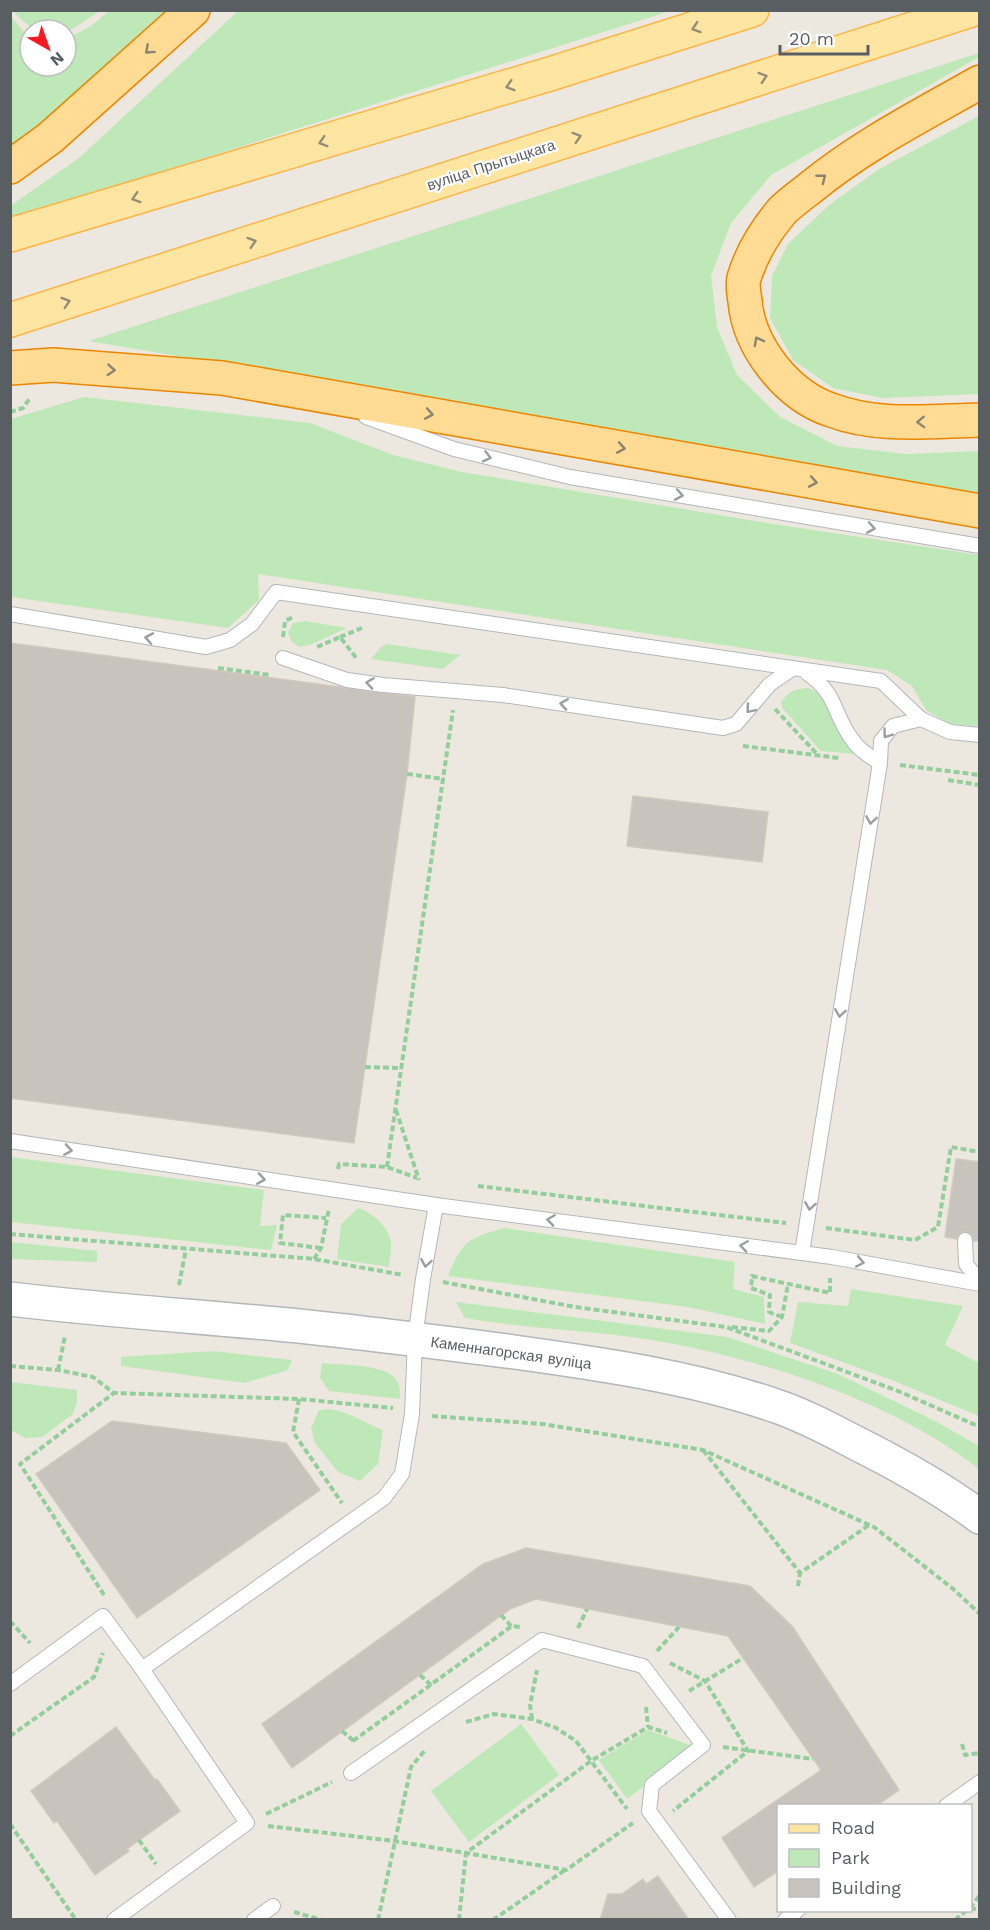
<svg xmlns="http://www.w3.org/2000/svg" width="990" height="1930" font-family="'Work Sans',sans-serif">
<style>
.green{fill:#bee8b8}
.building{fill:#c8c3bc;stroke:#d2c9bd;stroke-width:1.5}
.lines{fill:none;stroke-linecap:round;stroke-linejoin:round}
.service-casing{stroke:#b2b7bc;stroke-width:16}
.secondary-casing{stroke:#b1b7bc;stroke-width:36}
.primary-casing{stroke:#feb547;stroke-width:36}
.trunk-casing{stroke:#ec8600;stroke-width:36}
.path{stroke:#93ce9c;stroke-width:4;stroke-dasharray:6 3;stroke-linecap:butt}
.service{stroke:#fff;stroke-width:14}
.secondary{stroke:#fff;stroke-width:33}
.primary{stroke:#ffe5a2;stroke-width:33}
.trunk{stroke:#ffdb93;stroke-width:33}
.oneway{stroke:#928d78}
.oneway2{stroke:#8a8471}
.oneway3{stroke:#9b9ea1}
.labels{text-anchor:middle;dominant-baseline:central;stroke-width:4.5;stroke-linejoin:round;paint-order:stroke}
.street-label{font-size:15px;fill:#585e62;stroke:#fff}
</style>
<rect width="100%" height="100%" fill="#ede8df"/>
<g class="green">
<path d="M 13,11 L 100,11 L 66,33 L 66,30 C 38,30 33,33 13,11 Z"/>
<polygon points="109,11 165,11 53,115 11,147 11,16 27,36 30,37 30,66 66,66 66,39 91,26"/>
<polygon points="238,11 670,11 11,219 10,206 79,158"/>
<polygon points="979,53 979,57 771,175 731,223 711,276 717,327 737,375 780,417 837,446 906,454 979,451 979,493 89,341"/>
<polygon points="979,116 979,394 882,398 833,388 793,360 770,318 772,276 788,244 829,205 879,169"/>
<polygon points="84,397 310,423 393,455 462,472 761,522 979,555 979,726 950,724 926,710 912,686 887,670 258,574 259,600 228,628 11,597 11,419"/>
<polygon points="305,621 347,628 310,645 299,647 291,641 288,632 293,623"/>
<polygon points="387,644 460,655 443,669 371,659 381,647"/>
<path d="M 807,688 C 827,693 830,712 838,729 C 843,738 848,746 854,754 L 821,751 L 783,709 L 781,703 C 786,692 796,689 807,688 Z"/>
<polygon points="11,1157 264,1190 260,1226 277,1225 271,1250 11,1222"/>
<path d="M 358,1208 C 373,1213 388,1226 391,1242 C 392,1250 389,1260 389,1267 L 337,1259 L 341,1224 Z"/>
<path d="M 505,1228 L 735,1262 L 733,1289 L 764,1297 L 765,1324 L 688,1307 L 448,1276 C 463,1240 468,1238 505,1228 Z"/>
<polygon points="11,1242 97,1251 97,1262 11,1259"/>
<polygon points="851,1289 963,1306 945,1345 979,1363 979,1416 889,1379 790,1343 798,1302 848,1306"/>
<path d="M 456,1302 L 727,1337 L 838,1374 L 933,1420 L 979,1446 L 979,1469 C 894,1403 774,1363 669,1343 C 602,1330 532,1330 465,1318 Z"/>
<polygon points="213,1351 292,1360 288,1370 245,1383 121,1366 121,1357"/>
<path d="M 322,1363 C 341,1365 380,1364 394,1377 C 400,1383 400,1391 400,1399 L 329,1391 L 320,1378 Z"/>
<polygon points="11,1382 77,1390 77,1402 73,1414 42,1437 25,1438 11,1430"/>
<path d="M 330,1409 C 349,1412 365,1423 383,1430 L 378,1464 L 360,1481 L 338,1472 L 315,1443 L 311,1428 L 319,1410 Z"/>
<polygon points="521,1724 559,1775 469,1842 431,1791"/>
<polygon points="648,1730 695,1747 627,1799 599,1760"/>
</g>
<g class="building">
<polygon points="10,643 415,697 407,774 354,1143 10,1098"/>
<polygon points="633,796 768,812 762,862 627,846"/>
<polygon points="956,1159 980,1162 980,1241 974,1241 972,1235 965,1231 960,1233 956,1239 945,1237"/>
<polygon points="112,1421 286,1443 320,1490 137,1618 36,1474"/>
<polygon points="526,1548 750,1586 792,1626 899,1790 876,1806 778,1806 778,1871 754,1887 722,1838 821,1770 728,1636 536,1599 510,1609 292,1768 262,1724 483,1564"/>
<polygon points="116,1727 155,1780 157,1779 180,1811 127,1849 129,1851 95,1875 57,1821 54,1823 31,1791"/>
<polygon points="658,1876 689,1920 600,1920 608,1894 622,1894 643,1879 646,1884"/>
</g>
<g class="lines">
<defs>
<g id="service">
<polyline points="366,417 454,449 570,477 980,546"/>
<polyline points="10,614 206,647 230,640 252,624 276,592 881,681 921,719"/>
<polyline points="283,658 347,680 383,685 503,695 723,728 736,724 770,684 792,669"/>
<path d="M 807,673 C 838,695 832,711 851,738 C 858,749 869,756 880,763"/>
<polyline points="10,1141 436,1205 832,1257 980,1284"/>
<polyline points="965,1240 966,1264 980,1282"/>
<polyline points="802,1253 880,763 881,741 893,726 921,719 950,732 980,735"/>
<polyline points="142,1669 384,1498 402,1474 412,1414 415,1339 423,1279 436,1205"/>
<polyline points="10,1684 103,1616 142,1669 247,1823 114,1920"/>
<polyline points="351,1773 542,1640 643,1666 703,1745 652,1785 649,1811 729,1920"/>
<polyline points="946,1806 980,1782"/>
<polyline points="254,1920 273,1906"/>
<polyline points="785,1920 798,1910"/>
</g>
<path id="secondary" d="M 10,1299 C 109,1311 209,1317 308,1327 C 376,1334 445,1343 514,1352 C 601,1364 692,1377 776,1406 C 803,1415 829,1429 854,1442 C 898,1464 940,1487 980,1517"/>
<g id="primary">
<polyline points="10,235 553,73 752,10"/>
<polyline points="10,320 971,10"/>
</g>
<g id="trunk">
<path d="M 980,82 C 922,115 861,146 810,188 C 801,195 790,203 782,211 C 766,230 751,255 744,278 C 742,285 744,294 745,301 C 749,347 787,395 831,410 C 879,428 930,421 980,420"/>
<polyline points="10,167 50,138 193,10"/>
<polyline points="10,368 53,365 222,378 980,511"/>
</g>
</defs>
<use href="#service" class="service-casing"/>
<use href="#secondary" class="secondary-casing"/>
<use href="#primary" class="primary-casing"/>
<use href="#trunk" class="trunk-casing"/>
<g class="path">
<polyline points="10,412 23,408 30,398"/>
<polyline points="283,637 285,621 293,617"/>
<polyline points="340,637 362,628"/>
<polyline points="317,647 340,637 357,659"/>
<polyline points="218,668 270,675"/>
<polyline points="775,709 817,754"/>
<polyline points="743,746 839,758"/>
<polyline points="900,765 980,775"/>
<polyline points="407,774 444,779"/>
<polyline points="948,780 980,785"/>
<polyline points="365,1067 402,1068"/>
<polyline points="396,1110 419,1180"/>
<polyline points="387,1167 453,710"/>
<polyline points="338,1169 339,1164 387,1167 417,1178"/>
<polyline points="478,1186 786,1223"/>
<polyline points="826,1228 915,1240 938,1227 951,1147 980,1152"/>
<polyline points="10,1234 314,1259 403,1275"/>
<polyline points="321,1248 280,1243 283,1215 326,1218"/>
<polyline points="314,1259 321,1248 329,1209"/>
<polyline points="443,1282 575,1307 726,1327 898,1391 980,1427"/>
<polyline points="179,1285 186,1249"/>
<polyline points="782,1317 769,1312 770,1295 751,1288 752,1276 830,1293 830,1278"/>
<polyline points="732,1327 769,1331 782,1317 788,1284"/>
<polyline points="10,1366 58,1370 93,1377 114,1393 299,1399 393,1408"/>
<polyline points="58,1370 65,1336"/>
<polyline points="299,1399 293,1432 342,1503"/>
<polyline points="432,1416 542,1424 703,1450 874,1527 952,1588 980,1614"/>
<polyline points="703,1450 800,1573 869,1525"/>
<polyline points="798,1586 800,1573"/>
<polyline points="104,1595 20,1464 114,1393"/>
<polyline points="501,1615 512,1627"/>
<polyline points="10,1621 30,1643"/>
<polyline points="578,1628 587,1609"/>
<polyline points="657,1651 679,1627"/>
<polyline points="670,1663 705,1681 748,1751 673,1811"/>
<polyline points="420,1675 432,1686"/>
<polyline points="689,1691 743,1658"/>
<polyline points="646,1707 648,1727"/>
<polyline points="532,1719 530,1705 537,1670"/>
<polyline points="466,1722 494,1714 532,1719 556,1728 576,1741 627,1809"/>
<polyline points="342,1731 354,1741"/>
<polyline points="10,1736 94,1677 103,1653"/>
<polyline points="353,1741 512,1626 520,1627"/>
<polyline points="962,1744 965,1755 980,1753"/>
<polyline points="723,1747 813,1759"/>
<polyline points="266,1814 332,1782"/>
<polyline points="10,1824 76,1920"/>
<polyline points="268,1826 394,1841 566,1870 633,1823"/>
<polyline points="139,1840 156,1864"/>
<polyline points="970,1908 980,1895"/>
<polyline points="970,1908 980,1910"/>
<polyline points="294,1912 322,1920"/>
<polyline points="378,1920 411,1767 426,1749"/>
<polyline points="459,1920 466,1853 591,1761 648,1727 667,1733"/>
<polyline points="493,1920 565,1870"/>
<polyline points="955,1920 967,1910"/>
</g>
<use href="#service" class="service"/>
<use href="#secondary" class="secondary"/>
<use href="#primary" class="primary"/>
<use href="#trunk" class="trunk"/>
</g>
<defs><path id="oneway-chevron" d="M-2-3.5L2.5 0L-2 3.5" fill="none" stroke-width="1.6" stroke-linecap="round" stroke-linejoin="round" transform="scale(1.5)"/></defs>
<g class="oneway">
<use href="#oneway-chevron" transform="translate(696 28) rotate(162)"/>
<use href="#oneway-chevron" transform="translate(763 77) rotate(-18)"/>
<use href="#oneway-chevron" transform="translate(510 86) rotate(163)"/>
<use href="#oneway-chevron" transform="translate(577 137) rotate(-18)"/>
<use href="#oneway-chevron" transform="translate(323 142) rotate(163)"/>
<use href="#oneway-chevron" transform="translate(136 198) rotate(163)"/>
<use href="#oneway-chevron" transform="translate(252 242) rotate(-18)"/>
<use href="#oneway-chevron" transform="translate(66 302) rotate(-18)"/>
</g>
<g class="oneway2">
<use href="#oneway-chevron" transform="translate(149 50) rotate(138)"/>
<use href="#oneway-chevron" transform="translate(822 178) rotate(-38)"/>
<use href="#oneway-chevron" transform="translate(758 341) rotate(-118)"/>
<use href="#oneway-chevron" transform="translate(111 370) rotate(4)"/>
<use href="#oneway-chevron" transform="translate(429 414) rotate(10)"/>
<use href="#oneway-chevron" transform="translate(921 422) rotate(178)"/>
<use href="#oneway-chevron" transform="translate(621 448) rotate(10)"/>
<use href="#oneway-chevron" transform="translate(813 482) rotate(10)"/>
</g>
<g class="oneway3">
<use href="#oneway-chevron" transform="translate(487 457) rotate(14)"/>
<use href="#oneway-chevron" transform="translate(679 495) rotate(10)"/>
<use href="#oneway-chevron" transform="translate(871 528) rotate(10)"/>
<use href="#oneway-chevron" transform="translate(149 638) rotate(-170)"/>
<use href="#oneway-chevron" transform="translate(370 683) rotate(-172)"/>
<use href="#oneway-chevron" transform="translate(564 704) rotate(-171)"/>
<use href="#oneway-chevron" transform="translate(750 709) rotate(130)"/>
<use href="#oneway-chevron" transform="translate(887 734) rotate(126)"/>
<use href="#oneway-chevron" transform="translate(871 820) rotate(99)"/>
<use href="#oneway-chevron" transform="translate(840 1013) rotate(99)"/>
<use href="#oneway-chevron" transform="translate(68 1150) rotate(9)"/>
<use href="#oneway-chevron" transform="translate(261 1179) rotate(9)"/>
<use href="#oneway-chevron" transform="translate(810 1206) rotate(99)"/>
<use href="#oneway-chevron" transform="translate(551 1220) rotate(-172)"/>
<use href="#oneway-chevron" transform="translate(744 1246) rotate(-172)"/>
<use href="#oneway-chevron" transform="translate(860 1262) rotate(11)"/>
<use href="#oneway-chevron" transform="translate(426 1263) rotate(100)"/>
</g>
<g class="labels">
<g class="street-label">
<text transform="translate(491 165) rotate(-18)">вуліца Прытыцкага</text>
<text transform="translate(511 1353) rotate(8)">Каменнагорская вуліца</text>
</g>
</g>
<rect width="990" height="1930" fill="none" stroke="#585e62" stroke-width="24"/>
<rect x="777" y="1804" width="195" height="108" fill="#ffffff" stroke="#bcbfc0" stroke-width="1.5"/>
<rect x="789" y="1824" width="30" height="9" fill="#ffe5a2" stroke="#bcbfc0" stroke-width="1.5"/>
<text x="831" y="1834" font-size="18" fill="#585e62">Road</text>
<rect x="789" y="1849" width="30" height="18" fill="#bee8b8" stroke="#bcbfc0" stroke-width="1.5"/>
<text x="831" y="1864" font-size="18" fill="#585e62">Park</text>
<rect x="789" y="1879" width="30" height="18" fill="#c8c3bc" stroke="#bcbfc0" stroke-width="1.5"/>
<text x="831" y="1894" font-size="18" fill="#585e62">Building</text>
<g transform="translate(48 48) rotate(140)"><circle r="28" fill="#ffffff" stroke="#bcbfc0" stroke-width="1.5"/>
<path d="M0-4.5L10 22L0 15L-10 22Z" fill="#f91923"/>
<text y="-9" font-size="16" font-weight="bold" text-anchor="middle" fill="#585e62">N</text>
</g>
<path d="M780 45v9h88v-9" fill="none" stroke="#585e62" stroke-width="3"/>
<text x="789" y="45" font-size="18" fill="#585e62" stroke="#ffffff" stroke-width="4.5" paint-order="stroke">20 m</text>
</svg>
